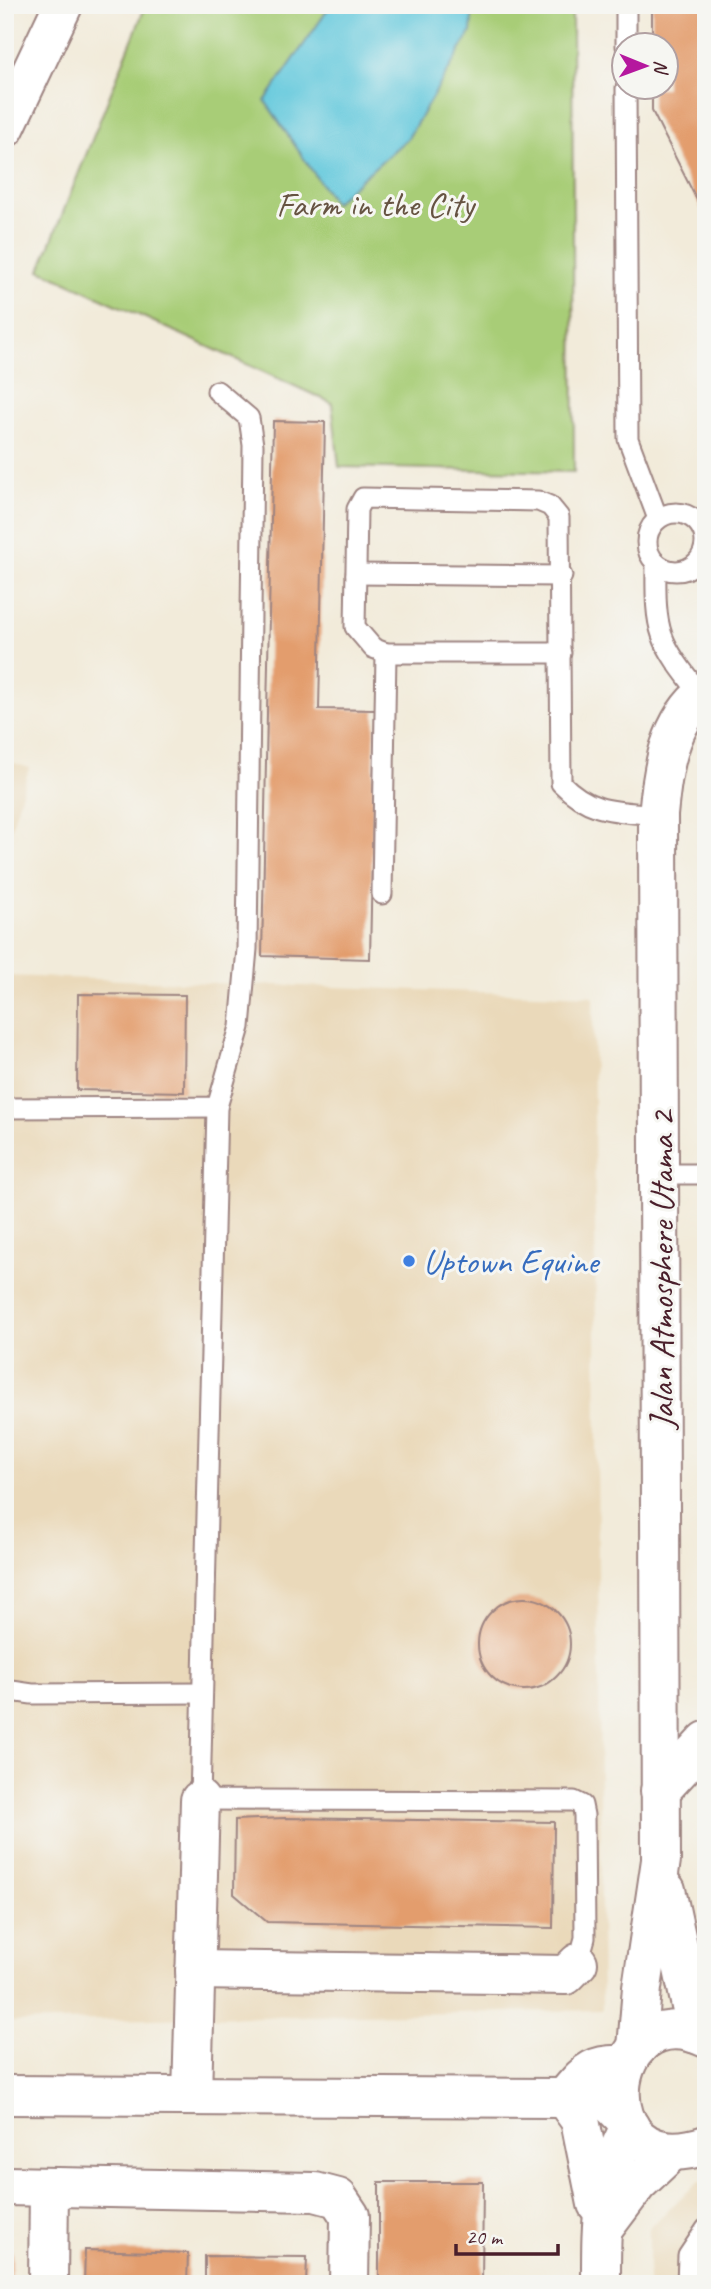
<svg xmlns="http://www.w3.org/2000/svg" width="711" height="2289" font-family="Caveat,sans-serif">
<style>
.built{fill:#ead9ba}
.green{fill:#a8cd77;stroke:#797651;stroke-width:2}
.water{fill:#5fc7dc;stroke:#547384;stroke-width:2}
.building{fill:#e39d6d}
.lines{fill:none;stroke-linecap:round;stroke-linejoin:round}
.lane-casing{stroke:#9e8582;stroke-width:23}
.street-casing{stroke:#9e8582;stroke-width:42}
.secondary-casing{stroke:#9e8582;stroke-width:42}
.highway-casing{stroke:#9e8582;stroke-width:42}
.lane{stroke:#fff;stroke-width:19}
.street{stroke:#fff;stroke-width:38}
.secondary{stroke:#fff;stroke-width:38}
.highway{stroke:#fff;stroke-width:38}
.shop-dot{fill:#3f7fe0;stroke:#f6f6f2;stroke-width:2.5}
.labels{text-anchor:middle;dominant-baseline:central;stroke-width:6;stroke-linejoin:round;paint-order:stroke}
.park-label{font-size:35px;fill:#665342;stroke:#f6f6f2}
.shop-label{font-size:35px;fill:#366cbe;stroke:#f6f6f2;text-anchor:start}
.street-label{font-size:35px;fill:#4a1f2b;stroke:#f6f6f2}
</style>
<rect width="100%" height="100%" fill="#f6f6f2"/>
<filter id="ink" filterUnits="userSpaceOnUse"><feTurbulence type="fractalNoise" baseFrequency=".0143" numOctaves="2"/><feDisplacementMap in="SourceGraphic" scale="14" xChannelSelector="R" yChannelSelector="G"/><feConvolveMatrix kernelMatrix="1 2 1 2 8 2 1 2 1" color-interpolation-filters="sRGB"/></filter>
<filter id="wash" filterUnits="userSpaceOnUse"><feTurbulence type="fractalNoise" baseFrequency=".00686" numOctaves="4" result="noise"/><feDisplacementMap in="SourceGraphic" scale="28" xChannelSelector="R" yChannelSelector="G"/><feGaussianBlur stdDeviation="1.57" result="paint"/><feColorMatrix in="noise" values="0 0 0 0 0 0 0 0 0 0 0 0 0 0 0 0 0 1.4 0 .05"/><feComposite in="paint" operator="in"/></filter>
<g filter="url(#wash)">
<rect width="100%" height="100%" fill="#f2ebda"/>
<g class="built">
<polygon points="5,760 29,768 5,849"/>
<polygon points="5,976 593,996 602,2010 5,2022"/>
<polygon points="706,2180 706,2284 649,2284 649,2228 698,2182"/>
</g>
<polygon class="green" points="146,5 572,5 574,472 339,467 332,403 40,270"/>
<polygon class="water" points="331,5 473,5 471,32 408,138 334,203 265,101"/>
<g id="blocks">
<g class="building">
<polygon points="652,5 706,5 706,218 652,111 652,88 666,88 666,46 652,46"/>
<polygon points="273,421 325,422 319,709 375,710 370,959 262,956"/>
<polygon points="78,994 185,995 184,1092 77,1090"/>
<circle cx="524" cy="1644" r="46"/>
<polygon points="285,1818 554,1822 553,1928 267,1922 234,1894 235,1820"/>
<polygon points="379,2182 483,2182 482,2284 379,2284"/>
<polygon points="5,2250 12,2251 11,2284 5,2284"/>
<polygon points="85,2250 188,2253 187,2284 84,2284"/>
<polygon points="205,2256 307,2257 306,2284 205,2284"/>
</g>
</g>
</g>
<g filter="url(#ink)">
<use href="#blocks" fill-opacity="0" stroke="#9e8582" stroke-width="2"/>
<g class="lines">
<defs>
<g id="lane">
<polyline points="626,5 626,46"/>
<polyline points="626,88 628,439 658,519"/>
<circle cx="676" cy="542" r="29"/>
<path d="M 656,563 C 655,634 658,640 701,695"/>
<polyline points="356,574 562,576"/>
<polyline points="386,653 561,653"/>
<path d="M 382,894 L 386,653 L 373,648 L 355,627 L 357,509 L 363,498 L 538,501 L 550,506 L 559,517 L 561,783 C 591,814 617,811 658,815"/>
<polyline points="217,1107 200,1800 574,1801 582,1805 584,1815 585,1938 578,1963"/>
<polyline points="5,1108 217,1107 240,1027 247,949 253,445 249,418 217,391"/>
<polyline points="662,1174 706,1174"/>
<polyline points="5,1690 32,1694 202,1693"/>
<polyline points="687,2284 688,2256 706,2229"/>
</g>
<g id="street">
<polyline points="660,1791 706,1741"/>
<polyline points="195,1970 566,1975 578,1963"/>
<path d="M 5,2095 L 564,2098 C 599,2090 603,2095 626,2120"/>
<polyline points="192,2096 200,1800"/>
<polyline points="564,2098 580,2120 597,2204"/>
<path d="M 564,2098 C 586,2073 590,2063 625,2065"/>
<polyline points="5,2186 315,2192 338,2198 350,2216 349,2284"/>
<polyline points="603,2229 637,2184 671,2152"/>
<polyline points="48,2284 49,2187"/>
<path d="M 601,2284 C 601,2223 600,2182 630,2127"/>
</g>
<g id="secondary">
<polyline points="666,1890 697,2034"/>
<path d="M 706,2038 C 602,1990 583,2186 706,2145"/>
<path d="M 637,2048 L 642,1988 L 661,1860 L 658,815 C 662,772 668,721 706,692"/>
</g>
<polyline id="highway" points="5,128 63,5"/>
</defs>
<use href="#lane" class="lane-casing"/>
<use href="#street" class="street-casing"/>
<use href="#secondary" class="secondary-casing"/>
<use href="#highway" class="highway-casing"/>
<use href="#lane" class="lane"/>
<use href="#street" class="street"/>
<use href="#secondary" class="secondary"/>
<use href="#highway" class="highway"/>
</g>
</g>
<circle class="shop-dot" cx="409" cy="1261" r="7"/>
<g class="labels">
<g class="park-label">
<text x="375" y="204">Farm in the City</text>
</g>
<g class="shop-label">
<text x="423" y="1261">Uptown Equine</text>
</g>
<g class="street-label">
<text transform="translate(661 1270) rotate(-90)">Jalan Atmosphere Utama 2</text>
</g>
</g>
<rect width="711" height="2289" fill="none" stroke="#f6f6f2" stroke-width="28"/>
<g transform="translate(645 66) rotate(91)"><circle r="33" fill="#f6f6f2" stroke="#b1a0a2" stroke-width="2"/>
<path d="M0-5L12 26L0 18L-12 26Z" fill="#b5179e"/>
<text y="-10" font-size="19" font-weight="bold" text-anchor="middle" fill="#4a1f2b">N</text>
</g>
<path d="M456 2244v10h102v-10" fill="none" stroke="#4a1f2b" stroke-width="3.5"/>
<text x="466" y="2244" font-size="21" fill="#4a1f2b" stroke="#f6f6f2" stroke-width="5" paint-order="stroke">20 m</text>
</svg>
